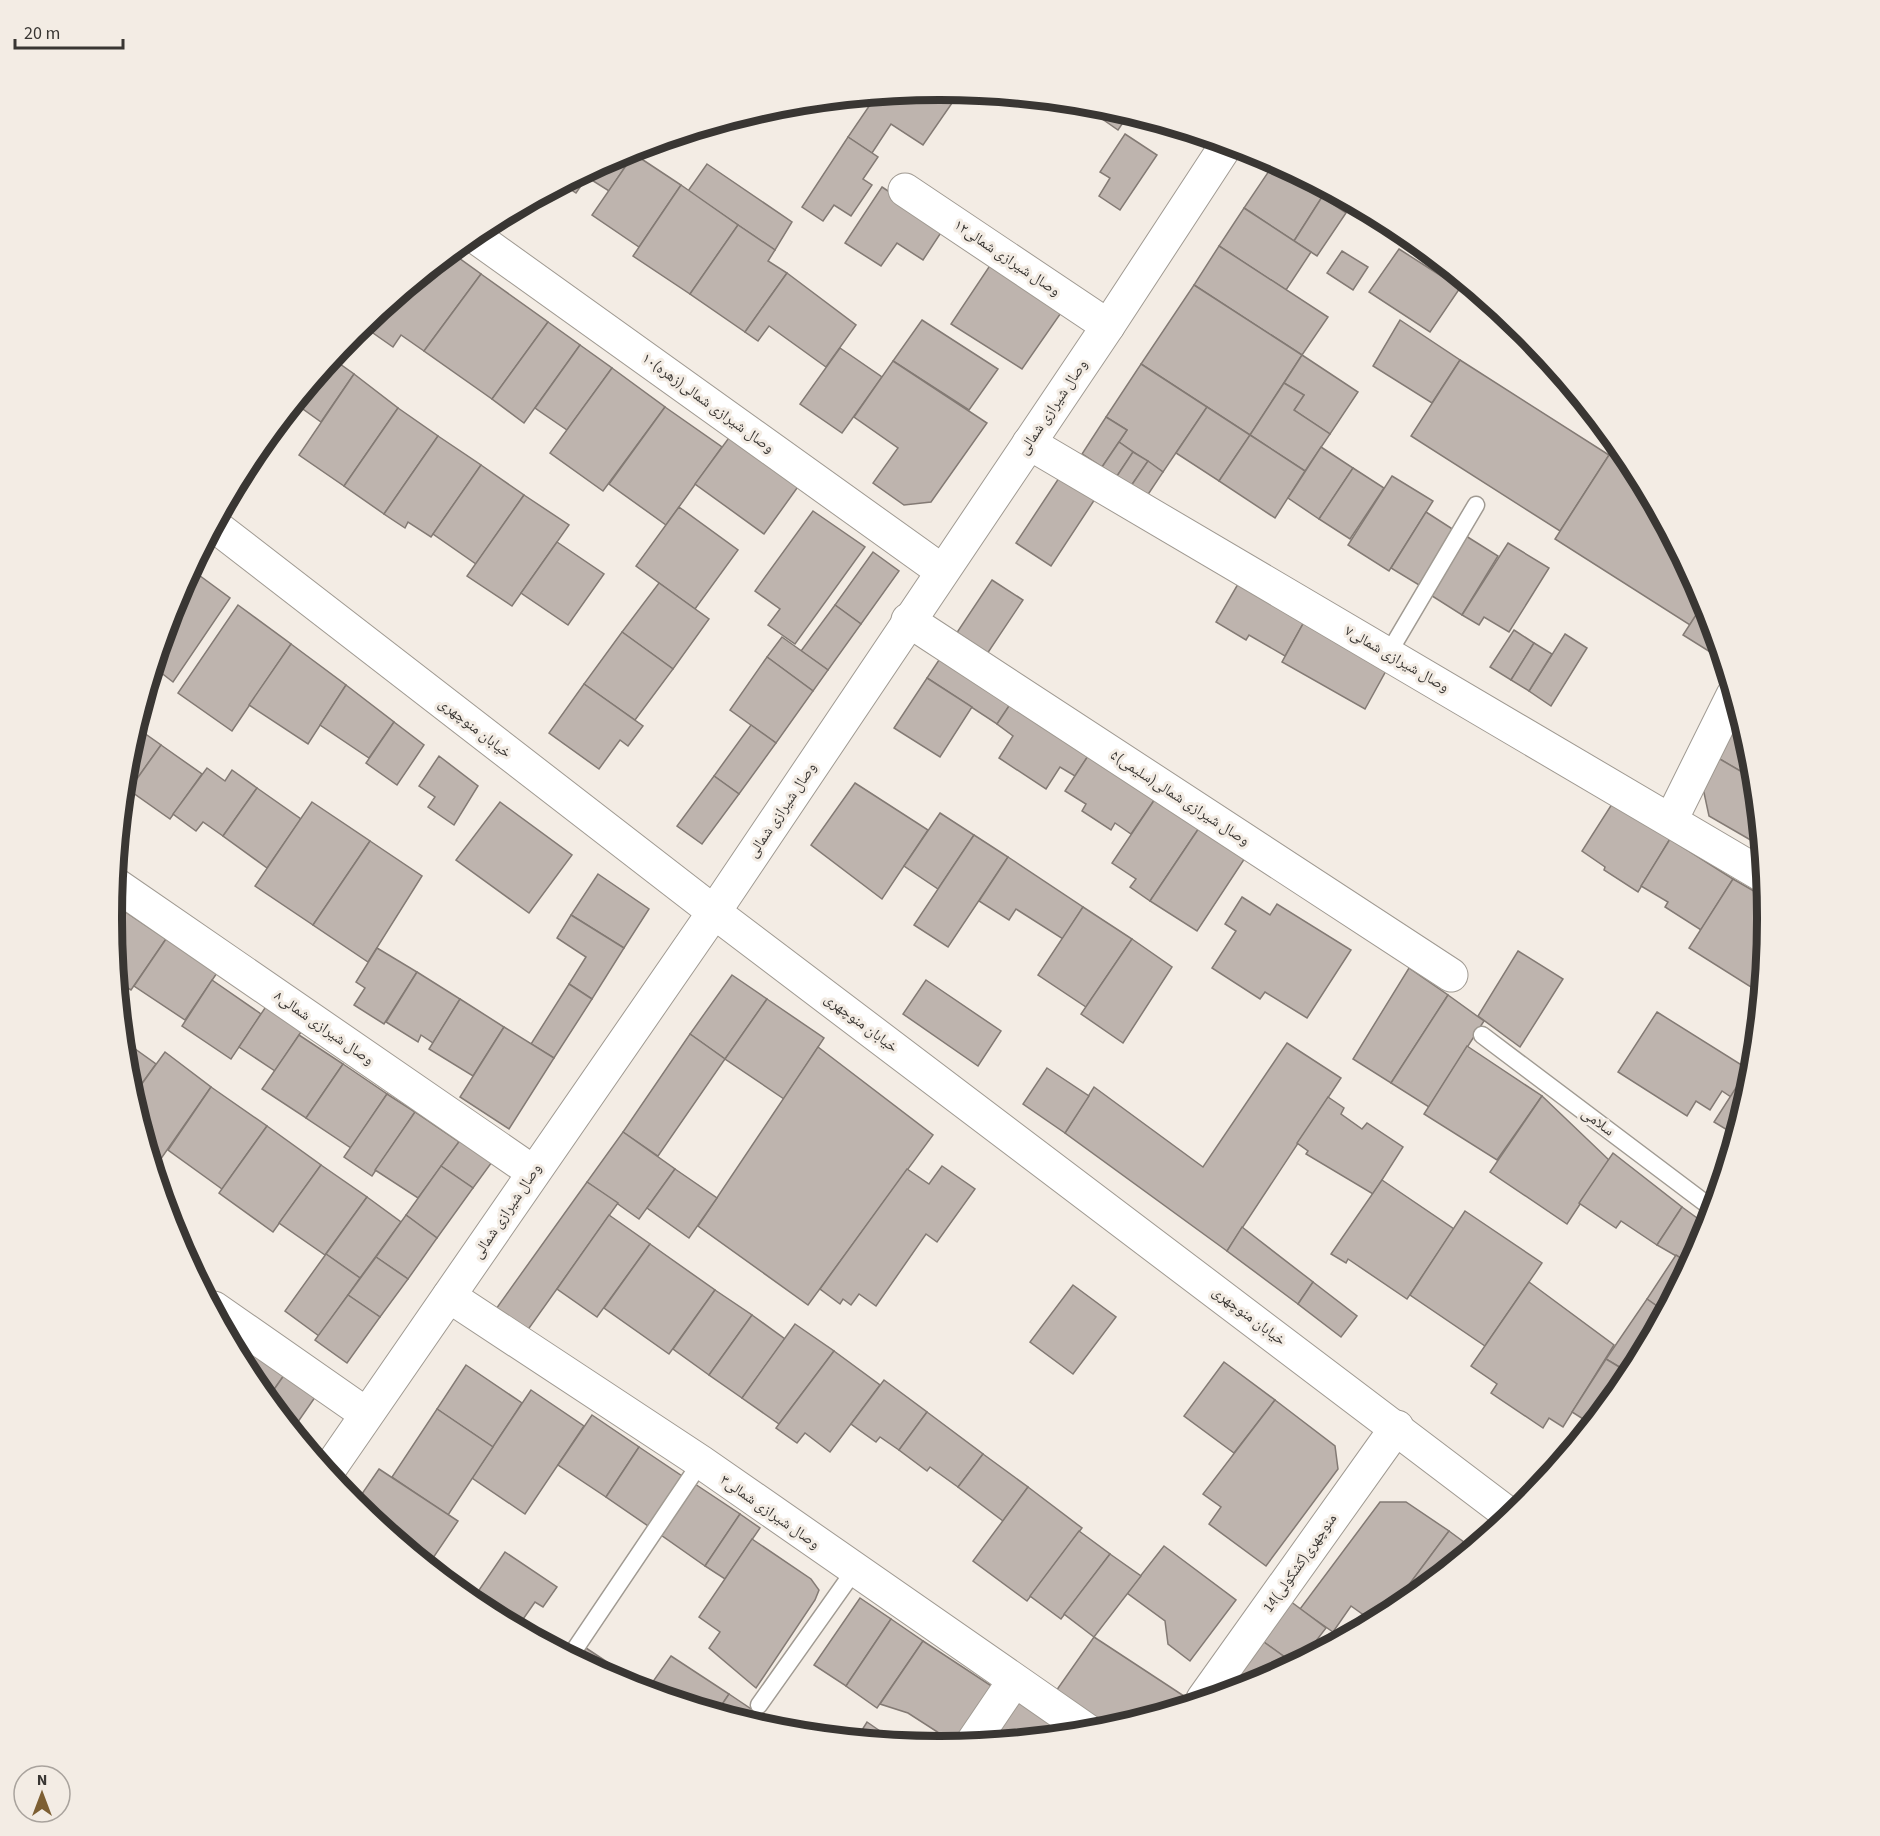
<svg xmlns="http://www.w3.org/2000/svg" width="1880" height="1836" font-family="'Source Sans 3','Noto Naskh Arabic',sans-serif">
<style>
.building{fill:#beb4ae;stroke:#837a74;stroke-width:1.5}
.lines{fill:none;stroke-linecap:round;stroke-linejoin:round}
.service-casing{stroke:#a09a92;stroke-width:19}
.minor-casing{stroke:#a09a92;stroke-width:35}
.tertiary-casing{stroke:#a09a92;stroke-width:35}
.secondary-casing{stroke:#a09a92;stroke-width:35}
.service{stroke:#fff;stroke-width:16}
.minor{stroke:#fff;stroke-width:33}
.tertiary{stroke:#fff;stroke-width:33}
.secondary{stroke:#fff;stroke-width:33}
.labels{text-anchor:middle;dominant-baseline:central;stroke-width:6;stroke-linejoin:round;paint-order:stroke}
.street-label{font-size:15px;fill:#393633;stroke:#f3ece4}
.rim{fill:none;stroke:#393633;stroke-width:8}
</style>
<rect width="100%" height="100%" fill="#f3ece4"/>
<g class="building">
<polygon points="940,90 971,93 960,103 952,103 923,145 891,124 872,153 848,137 876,96"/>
<polygon points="1082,105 1102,106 1129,114 1118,130"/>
<polygon points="1125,134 1157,155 1120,210 1099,196 1110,178 1100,172"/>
<polygon points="848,137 878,157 863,179 872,185 851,216 834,205 823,221 802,207"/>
<polygon points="629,151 634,154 609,191 587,177 576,193 564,185"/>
<polygon points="634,154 681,185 639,247 592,215"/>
<polygon points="707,164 792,222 775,250 688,191"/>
<polygon points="1273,165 1322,197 1294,241 1244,208"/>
<polygon points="681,185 738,225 690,294 633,256"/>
<polygon points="882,187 944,228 923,260 897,243 881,266 845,243"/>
<polygon points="1322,197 1346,213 1317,256 1294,241"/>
<polygon points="1244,208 1311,252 1286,290 1219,246"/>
<polygon points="738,225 775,250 768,261 787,273 745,332 690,294"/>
<polygon points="1219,246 1328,317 1302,355 1194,285"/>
<polygon points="1399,249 1460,288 1430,332 1369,292"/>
<polygon points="1342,251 1368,267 1353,290 1327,273"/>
<polygon points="452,253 481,274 424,351 401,335 393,347 363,326"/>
<polygon points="993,261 1063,310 1022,369 951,324"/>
<polygon points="787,273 856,325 826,367 769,326 758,341 745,332"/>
<polygon points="481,274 548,322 492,399 424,351"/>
<polygon points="1194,285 1302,355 1250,435 1141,364"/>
<polygon points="922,320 998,369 969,410 893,361"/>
<polygon points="1400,320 1460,360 1432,403 1373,366"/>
<polygon points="548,322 580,345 524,423 492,399"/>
<polygon points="580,345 612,368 567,430 535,408"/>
<polygon points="840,348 882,377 842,433 800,404"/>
<polygon points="1302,355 1358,392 1330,434 1294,410 1304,395 1284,383"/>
<polygon points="333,359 354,374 321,422 296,404"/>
<polygon points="1460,360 1609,455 1560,531 1411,436"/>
<polygon points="893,361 987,423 931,502 904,505 873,483 898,448 854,417"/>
<polygon points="1141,364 1207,407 1163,472 1119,442 1127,430 1106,417"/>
<polygon points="612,368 665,407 603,491 550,453"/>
<polygon points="354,374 398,408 344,486 299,455"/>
<polygon points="1284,383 1304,395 1294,410 1330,434 1305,471 1250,435"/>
<polygon points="665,407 722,447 666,525 609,484"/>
<polygon points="1207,407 1250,435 1219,481 1176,453"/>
<polygon points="398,408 438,436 384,514 344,486"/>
<polygon points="1106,417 1127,430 1102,467 1082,454"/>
<polygon points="731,435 800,484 764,534 695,484"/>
<polygon points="1250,435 1305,471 1275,518 1219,481"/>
<polygon points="438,436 481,465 431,537 408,522 405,528 384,514"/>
<polygon points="1119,442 1133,452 1117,476 1102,467"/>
<polygon points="1321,447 1353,468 1319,519 1288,498"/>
<polygon points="1133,452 1148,461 1131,486 1117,476"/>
<polygon points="1609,455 1636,473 1705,601 1690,625 1555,539"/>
<polygon points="1148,461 1163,472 1147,496 1131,486"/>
<polygon points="481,465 524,495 476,564 433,534"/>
<polygon points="1353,468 1384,488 1350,539 1319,519"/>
<polygon points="1392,476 1433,501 1389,571 1348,545"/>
<polygon points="1059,478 1095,499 1051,566 1016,543"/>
<polygon points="524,495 569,525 512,606 467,576"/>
<polygon points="679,507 738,550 695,609 636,566"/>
<polygon points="813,511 865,547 795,644 768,625 780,609 755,591"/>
<polygon points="1426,512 1454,530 1419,585 1391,568"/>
<polygon points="1466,536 1498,556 1462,615 1429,594"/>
<polygon points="557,542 604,574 568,625 521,593"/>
<polygon points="1508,543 1549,568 1509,632 1484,617 1479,625 1462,615"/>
<polygon points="873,552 899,571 861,624 835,605"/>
<polygon points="192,570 230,598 173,682 155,668 175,601"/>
<polygon points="992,580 1023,600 987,654 956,634"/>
<polygon points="659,583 709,619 673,669 622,632"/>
<polygon points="1238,584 1304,622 1285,656 1249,635 1246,640 1216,622"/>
<polygon points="1705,601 1723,660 1683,635"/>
<polygon points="238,605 291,644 232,731 178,693"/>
<polygon points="835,605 861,624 828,670 801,651"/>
<polygon points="1304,622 1387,669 1365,709 1282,662"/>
<polygon points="1514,630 1534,643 1511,680 1490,667"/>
<polygon points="622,632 673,669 635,720 584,684"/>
<polygon points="1565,634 1587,648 1551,706 1529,691"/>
<polygon points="782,637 828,670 813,691 767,657"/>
<polygon points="1534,643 1552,654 1529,691 1511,680"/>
<polygon points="291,644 346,685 308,744 249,705"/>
<polygon points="767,657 813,691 776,743 730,710"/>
<polygon points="941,657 1011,703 997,724 927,678"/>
<polygon points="927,678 972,707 940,757 894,728"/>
<polygon points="584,684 643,726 628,746 620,740 599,769 549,733"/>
<polygon points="346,685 394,722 369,758 320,725"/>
<polygon points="1011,703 1088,756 1075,776 1060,767 1046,789 999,758 1013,736 997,724"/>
<polygon points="1739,715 1752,757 1754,779 1718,758"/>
<polygon points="394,722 424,745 397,785 366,763"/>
<polygon points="751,725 776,743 739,794 714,776"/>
<polygon points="137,728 161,745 124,797 128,756"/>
<polygon points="161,745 202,774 170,819 129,790"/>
<polygon points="439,756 478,786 454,825 428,807 435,797 419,786"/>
<polygon points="1088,756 1155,799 1131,834 1115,823 1111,830 1082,811 1086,804 1065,791"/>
<polygon points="1718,758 1754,779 1761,846 1709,816 1703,788"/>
<polygon points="207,768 225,781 232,770 257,788 223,836 203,822 196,831 173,814"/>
<polygon points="714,776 739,794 702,844 677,826"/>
<polygon points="855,783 928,830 882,899 811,845"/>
<polygon points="257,788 301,819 267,868 223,836"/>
<polygon points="1155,799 1199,828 1150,901 1130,887 1136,879 1112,863"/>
<polygon points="312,802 370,841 313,925 255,886"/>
<polygon points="500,802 572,855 529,913 456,860"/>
<polygon points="1612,804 1670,839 1638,892 1604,870 1605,867 1582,851"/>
<polygon points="940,813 974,835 938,889 904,866"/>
<polygon points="1199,828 1245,858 1197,931 1150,901"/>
<polygon points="974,835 1008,857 948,947 914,925"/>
<polygon points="1670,839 1733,879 1701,930 1665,907 1668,902 1641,886"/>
<polygon points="370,841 422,876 368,962 313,925"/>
<polygon points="1008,857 1083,907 1063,939 1016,909 1009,920 979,901"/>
<polygon points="598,874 649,909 624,948 571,915"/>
<polygon points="1733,879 1766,898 1768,918 1762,975 1754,989 1689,948"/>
<polygon points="1242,897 1270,915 1277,904 1351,950 1307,1018 1265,992 1260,999 1212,968 1236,931 1225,924"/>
<polygon points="118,907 166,939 131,990 118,982 112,918"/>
<polygon points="1083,907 1132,939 1086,1007 1038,975"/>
<polygon points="571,915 624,948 592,999 569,984 586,957 557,938"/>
<polygon points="166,939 219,970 185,1020 134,986"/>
<polygon points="1132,939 1172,967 1123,1043 1081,1014"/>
<polygon points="377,948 417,972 384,1024 354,1005 365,988 356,982"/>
<polygon points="1518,951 1563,979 1520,1047 1478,1016"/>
<polygon points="1409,968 1448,995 1391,1083 1353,1059"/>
<polygon points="417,972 460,999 433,1043 421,1035 418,1042 386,1022"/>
<polygon points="732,975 767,999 725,1059 690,1034"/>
<polygon points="212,980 261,1014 231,1059 182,1026"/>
<polygon points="926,980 1001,1031 978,1066 903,1014"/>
<polygon points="569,984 592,999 554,1058 531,1044"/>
<polygon points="1448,995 1484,1021 1429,1107 1391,1083"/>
<polygon points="460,999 504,1027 473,1076 429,1049"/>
<polygon points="767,999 824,1038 784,1099 725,1059"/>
<polygon points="267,1005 303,1029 275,1071 239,1047"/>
<polygon points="1657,1012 1748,1069 1731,1097 1722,1091 1710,1110 1696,1101 1687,1116 1618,1072"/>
<polygon points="504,1027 554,1058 509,1129 460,1097"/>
<polygon points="690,1034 725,1059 658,1156 623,1132"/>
<polygon points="299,1035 343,1064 306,1118 262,1089"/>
<polygon points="124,1041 156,1064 133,1096 128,1079"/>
<polygon points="1287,1043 1341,1078 1227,1251 1065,1133 1094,1087 1203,1167"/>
<polygon points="1467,1046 1542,1096 1497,1160 1424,1114"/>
<polygon points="818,1047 933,1135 808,1305 698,1226"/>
<polygon points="165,1052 211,1087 158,1163 152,1158 133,1096"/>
<polygon points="343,1064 387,1094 351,1148 306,1118"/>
<polygon points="1047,1068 1089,1096 1065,1133 1023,1104"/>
<polygon points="1748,1069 1753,1072 1752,1080 1734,1140 1731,1139 1734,1134 1714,1122"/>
<polygon points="211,1087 267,1126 222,1189 168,1150"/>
<polygon points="387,1094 415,1112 372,1176 344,1157"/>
<polygon points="1542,1096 1609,1160 1567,1224 1490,1172"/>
<polygon points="1328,1097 1344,1108 1341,1114 1362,1129 1367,1123 1403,1147 1373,1194 1306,1154 1308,1151 1297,1143"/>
<polygon points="415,1112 459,1142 418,1198 375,1170"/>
<polygon points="267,1126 321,1165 273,1232 219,1193"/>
<polygon points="623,1132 675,1169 639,1219 587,1182"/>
<polygon points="461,1139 492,1162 473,1188 441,1166"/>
<polygon points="1613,1153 1682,1207 1657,1245 1621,1221 1616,1228 1579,1203"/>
<polygon points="321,1165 367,1197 325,1255 279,1223"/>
<polygon points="441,1166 473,1188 437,1238 406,1215"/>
<polygon points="942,1166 975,1189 937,1242 926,1234 876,1306 859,1294 851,1305 843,1299 840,1304 820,1289 907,1169 929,1184"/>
<polygon points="675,1169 717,1198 689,1238 647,1208"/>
<polygon points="1382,1180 1454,1229 1407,1299 1348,1259 1346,1263 1331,1254"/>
<polygon points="587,1182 618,1203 527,1331 496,1309"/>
<polygon points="367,1197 401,1222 360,1278 326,1254"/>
<polygon points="1682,1207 1708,1226 1690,1264 1657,1245"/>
<polygon points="1465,1211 1542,1263 1485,1346 1410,1295"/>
<polygon points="406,1215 437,1238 408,1279 376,1257"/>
<polygon points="609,1215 650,1244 597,1317 557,1289"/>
<polygon points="1242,1227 1313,1282 1298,1304 1227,1251"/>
<polygon points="650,1244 715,1290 669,1354 604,1308"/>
<polygon points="326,1254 360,1278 319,1336 285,1311"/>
<polygon points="1676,1255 1690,1264 1664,1311 1647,1299"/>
<polygon points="376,1257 408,1279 380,1317 348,1295"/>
<polygon points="1313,1282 1357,1316 1341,1337 1298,1304"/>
<polygon points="1529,1282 1614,1345 1563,1427 1549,1418 1543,1428 1491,1393 1497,1384 1471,1366"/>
<polygon points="1073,1285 1116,1317 1073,1374 1030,1342"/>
<polygon points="715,1290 752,1315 709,1375 673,1349"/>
<polygon points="348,1295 380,1317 347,1363 315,1340"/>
<polygon points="1647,1299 1664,1311 1631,1374 1606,1359"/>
<polygon points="752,1315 785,1339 742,1398 709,1375"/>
<polygon points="795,1324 834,1351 779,1424 742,1398"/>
<polygon points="246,1343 287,1371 268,1398 251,1378 238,1353"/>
<polygon points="834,1351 880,1385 830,1452 805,1433 797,1443 776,1428"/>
<polygon points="1606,1359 1631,1374 1591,1424 1572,1412"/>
<polygon points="1224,1362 1275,1400 1234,1453 1184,1416"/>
<polygon points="466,1365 522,1403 493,1447 437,1409"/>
<polygon points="287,1371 318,1393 293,1429 268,1398"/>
<polygon points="884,1380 927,1412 899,1450 880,1437 876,1442 851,1424"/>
<polygon points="531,1390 584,1426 525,1514 472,1478"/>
<polygon points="1275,1400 1335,1446 1338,1469 1266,1566 1209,1524 1221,1507 1203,1494"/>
<polygon points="437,1409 493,1447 448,1515 392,1477"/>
<polygon points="927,1412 983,1454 958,1487 930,1467 927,1471 899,1450"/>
<polygon points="592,1415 639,1447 606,1497 558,1465"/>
<polygon points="639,1447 685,1478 651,1528 606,1497"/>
<polygon points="983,1454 1028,1487 1003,1521 958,1487"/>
<polygon points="379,1469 458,1521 429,1564 355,1504"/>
<polygon points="695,1484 740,1514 705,1566 661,1535"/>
<polygon points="1028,1487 1082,1528 1027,1601 973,1561"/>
<polygon points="1380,1502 1406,1502 1449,1531 1388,1613 1372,1621 1351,1606 1333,1632 1300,1609"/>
<polygon points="740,1514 760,1528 725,1579 705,1566"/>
<polygon points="1079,1531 1110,1554 1061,1619 1030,1596"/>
<polygon points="1449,1531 1472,1548 1409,1599 1402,1594"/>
<polygon points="752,1539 811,1579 819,1590 815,1600 756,1688 709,1648 720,1632 699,1617"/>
<polygon points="1164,1546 1236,1600 1190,1661 1168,1644 1165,1621 1127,1593"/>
<polygon points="505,1552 557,1587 543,1607 535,1602 519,1625 475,1596"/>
<polygon points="1110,1554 1141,1576 1094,1637 1064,1614"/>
<polygon points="471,1592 515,1622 513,1624 480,1606 468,1597"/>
<polygon points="1402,1594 1409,1599 1388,1613"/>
<polygon points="860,1598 891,1619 846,1686 814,1665"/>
<polygon points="1286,1598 1326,1628 1303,1658 1293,1663 1257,1637"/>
<polygon points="891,1619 923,1641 877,1708 846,1686"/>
<polygon points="1094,1637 1187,1698 1181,1706 1111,1727 1056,1691"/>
<polygon points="1257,1637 1293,1663 1257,1683 1213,1696"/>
<polygon points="923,1641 993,1687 956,1744 908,1713 880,1704"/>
<polygon points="586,1648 648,1689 647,1690 623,1683 579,1659"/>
<polygon points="671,1656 729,1694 717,1712 647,1690"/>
<polygon points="729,1694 772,1723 769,1727 717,1712"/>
<polygon points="1016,1698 1068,1733 985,1742"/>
<polygon points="867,1722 896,1742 857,1738"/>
</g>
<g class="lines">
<defs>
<g id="service">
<polyline points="1388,654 1476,505"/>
<polyline points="1482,1035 1713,1209"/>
<polyline points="571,1655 701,1462"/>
<polyline points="759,1705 854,1571"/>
</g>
<g id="minor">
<polyline points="905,190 1108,326"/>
<polyline points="473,235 942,571"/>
<polyline points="1029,443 1764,876"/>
<polyline points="908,620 1451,975"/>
<polyline points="1671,820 1733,695"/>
<polyline points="115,884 533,1172"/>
<polyline points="449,1296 701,1462 1088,1731"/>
<polyline points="214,1308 366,1414"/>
<polyline points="1203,1699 1397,1427"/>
<polyline points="972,1743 1014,1681"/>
</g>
<polyline id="tertiary" points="215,526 714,912 1511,1516"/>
<polyline id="secondary" points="328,1471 714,912 1108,326 1227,144"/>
</defs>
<use href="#service" class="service-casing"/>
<use href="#minor" class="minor-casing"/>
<use href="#tertiary" class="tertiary-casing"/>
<use href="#secondary" class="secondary-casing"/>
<use href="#service" class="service"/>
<use href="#minor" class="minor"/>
<use href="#tertiary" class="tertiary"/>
<use href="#secondary" class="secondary"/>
</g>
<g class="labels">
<g class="street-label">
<text transform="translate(1007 258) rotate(34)">۱۲وصال شیرازی شمالی</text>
<text transform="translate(708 403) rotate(36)">۱۰وصال شیرازی شمالی(زهره)</text>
<text transform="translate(1053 407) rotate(-56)">وصال شیرازی شمالی</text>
<text transform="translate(1397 659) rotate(30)">وصال شیرازی شمالی۷</text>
<text transform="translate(475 728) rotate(38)">خیابان منوچهری</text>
<text transform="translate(1180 798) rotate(33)">۵وصال شیرازی شمالی(سلیمی)</text>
<text transform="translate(782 810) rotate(-56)">وصال شیرازی شمالی</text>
<text transform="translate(861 1023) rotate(37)">خیابان منوچهری</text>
<text transform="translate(324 1028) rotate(35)">وصال شیرازی شمالی۸</text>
<text transform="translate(1598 1122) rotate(37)">سلامی</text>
<text transform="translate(507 1211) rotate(-56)">وصال شیرازی شمالی</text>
<text transform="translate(1249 1316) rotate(37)">خیابان منوچهری</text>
<text transform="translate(770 1512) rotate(35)">وصال شیرازی شمالی۳</text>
<text transform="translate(1300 1563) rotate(-55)">14منوچهری(کشکولی)</text>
</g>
</g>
<path d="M0 0H1880V1836H0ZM939 100H940A817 817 0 0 1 1757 917V919A817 817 0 0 1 940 1736H939A817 817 0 0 1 122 919V917A817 817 0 0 1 939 100Z" fill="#f3ece4" fill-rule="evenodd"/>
<path class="rim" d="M939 100H940A817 817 0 0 1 1757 917V919A817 817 0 0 1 940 1736H939A817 817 0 0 1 122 919V917A817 817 0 0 1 939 100Z"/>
<g transform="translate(42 1794)"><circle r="28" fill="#f3ece4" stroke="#a9a39d" stroke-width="1.5"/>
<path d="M0-4.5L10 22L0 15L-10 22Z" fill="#7d5f33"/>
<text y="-9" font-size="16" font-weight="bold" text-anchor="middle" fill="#393633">N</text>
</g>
<path d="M15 39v9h108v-9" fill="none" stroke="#393633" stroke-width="3"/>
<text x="24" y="39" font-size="18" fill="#393633" stroke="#f3ece4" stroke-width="4.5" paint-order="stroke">20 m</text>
</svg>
